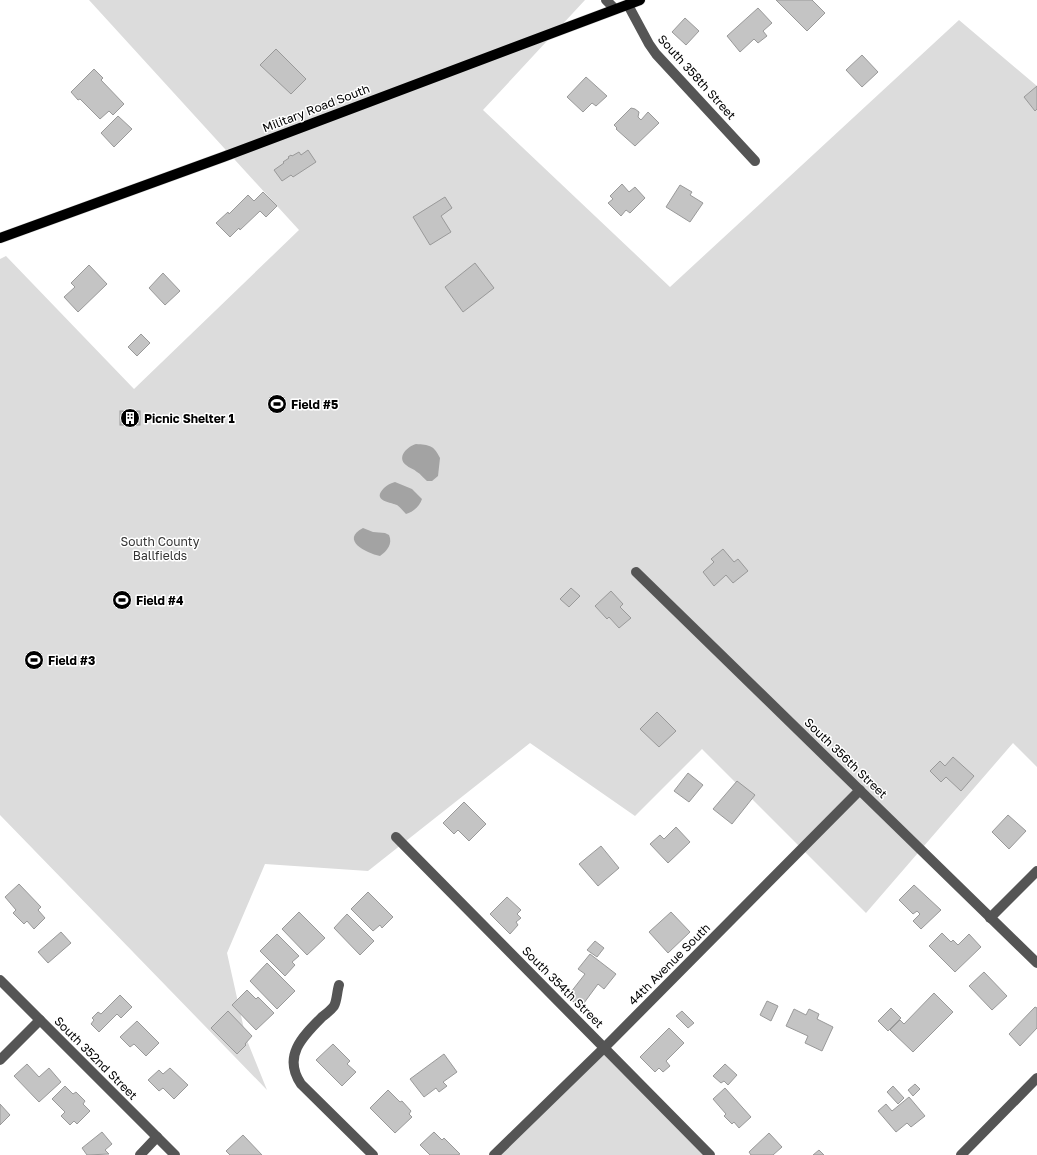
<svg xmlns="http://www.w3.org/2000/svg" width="1037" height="1155" font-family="'Golos Text',sans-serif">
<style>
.green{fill:#dcdcdc}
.water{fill:#a3a3a3}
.building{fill:#c4c4c4;stroke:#999}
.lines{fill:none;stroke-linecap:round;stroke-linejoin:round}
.major-casing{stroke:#dbdbdb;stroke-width:11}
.minor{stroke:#555;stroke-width:10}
.major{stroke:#000;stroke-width:10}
.labels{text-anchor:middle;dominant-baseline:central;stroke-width:3;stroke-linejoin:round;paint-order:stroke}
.street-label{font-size:12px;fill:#000;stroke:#fff}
.poi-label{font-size:12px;font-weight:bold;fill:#000;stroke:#fff;text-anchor:start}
.park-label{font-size:12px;fill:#333;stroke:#fff}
</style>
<rect width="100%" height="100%" fill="#fff"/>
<g class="green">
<polygon points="89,0 585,0 483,110 670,287 959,20 1037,86 1037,767 1013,743 866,913 702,749 635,816 530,743 368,871 265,864 227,953 246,1038 267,1090 0,815 0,259 6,256 134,389 299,230"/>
<polygon points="605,1047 710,1155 494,1155"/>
</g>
<g class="water">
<path d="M 416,444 C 429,445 434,445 440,458 L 438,476 L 432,481 L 427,481 C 423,478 421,474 417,472 C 414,469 409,468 406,465 C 396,457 408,446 416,444 Z"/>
<path d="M 395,482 L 412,489 L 422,499 C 420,506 413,512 406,514 C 403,511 401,508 397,505 C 391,502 371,501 384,488 C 387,485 391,483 395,482 Z"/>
<path d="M 363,528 L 373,532 L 385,533 L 389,535 C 393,544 387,551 380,556 C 366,553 340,540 363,528 Z"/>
</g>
<g class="building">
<polygon points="776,0 812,0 825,13 807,31"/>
<polygon points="758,8 772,23 763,31 767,36 758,43 754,39 740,52 727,36"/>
<polygon points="685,18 699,31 686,45 672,32"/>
<polygon points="276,49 306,79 291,94 260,65"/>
<polygon points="862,55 878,72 862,87 846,70"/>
<polygon points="94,69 103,78 101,80 124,104 113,115 109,111 100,119 80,99 78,100 71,92"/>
<polygon points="586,77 607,96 596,106 592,103 583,112 567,97"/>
<polygon points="1037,86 1037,109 1035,111 1024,97"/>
<polygon points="631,108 635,109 639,112 638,117 641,120 648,112 659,123 635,146 616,129 617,128 614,125"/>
<polygon points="118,116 132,129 114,147 101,133"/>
<polygon points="308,150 316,162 293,177 291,175 282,181 274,170 284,163 283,162 289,158 288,157 291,155 292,156 299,152 301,155"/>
<polygon points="622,184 629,192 635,187 645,198 630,213 626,210 621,216 608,203 613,199 610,196"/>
<polygon points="680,185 692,192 690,195 703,203 690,222 666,207"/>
<polygon points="263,192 277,206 266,217 260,211 240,230 239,228 230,237 216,223 228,212 229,214 248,195 254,201"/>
<polygon points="445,197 452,208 441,216 451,232 430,245 413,217"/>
<polygon points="475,263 494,288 463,312 445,287"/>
<polygon points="89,265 107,284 78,312 64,297 75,287 71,283"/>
<polygon points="163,273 180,291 165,305 149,288"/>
<polygon points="141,334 150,343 137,356 128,347"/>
<rect x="120" y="411" width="20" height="14"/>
<polygon points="723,549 734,562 738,559 748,571 733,583 726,575 714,586 703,572 714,562 711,559"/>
<polygon points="571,588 580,596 569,607 560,599"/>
<polygon points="611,591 623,604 620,607 631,618 619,628 609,617 607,619 595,606"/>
<polygon points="657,712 676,731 659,747 640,729"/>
<polygon points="953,757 974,776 961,791 946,777 941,782 930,771 940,761 945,766"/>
<polygon points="688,773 703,785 689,802 674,791"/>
<polygon points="737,781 755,795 732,824 713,809"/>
<polygon points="464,802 486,824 469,841 458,830 454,834 443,823"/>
<polygon points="1008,815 1026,831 1009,849 992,832"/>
<polygon points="676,827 690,842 668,863 650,844 660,835 664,839"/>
<polygon points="601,846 619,868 598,886 579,864"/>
<polygon points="19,884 41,907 38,910 45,918 34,929 27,921 24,924 13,913 16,910 5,897"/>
<polygon points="914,885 941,910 921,929 913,921 920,914 917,911 913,914 899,900"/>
<polygon points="368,892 393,917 382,928 380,925 373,931 351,909"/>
<polygon points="507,897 521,910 517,914 521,918 516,922 518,925 510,934 490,914"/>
<polygon points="299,912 325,938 307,955 282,929"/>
<polygon points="671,912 690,932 668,953 649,932"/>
<polygon points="347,914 374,941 360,955 334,928"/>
<polygon points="61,932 71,943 48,963 38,952"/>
<polygon points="942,933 951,942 953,940 958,945 969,934 981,947 955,972 929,946"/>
<polygon points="277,934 299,956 292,962 295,965 285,976 260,951"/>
<polygon points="595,941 604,948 597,957 587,950"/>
<polygon points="590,954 616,974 604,989 598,984 581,1007 567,997 585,974 578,969"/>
<polygon points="267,963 295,991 277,1009 250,981"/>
<polygon points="984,972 1007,996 992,1010 969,986"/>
<polygon points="247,990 256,999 258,997 274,1013 256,1030 232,1005"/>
<polygon points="934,993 953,1012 913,1052 890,1030 900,1020 904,1024"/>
<polygon points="120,995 132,1007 121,1018 117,1014 99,1032 91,1024 94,1020 92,1018 98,1012 101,1014"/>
<polygon points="767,1001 778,1006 771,1021 760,1015"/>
<polygon points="1035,1007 1037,1008 1037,1028 1020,1046 1009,1034"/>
<polygon points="891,1008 901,1018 888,1031 878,1021"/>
<polygon points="794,1009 806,1015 809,1009 819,1014 817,1019 833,1027 822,1051 805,1043 808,1036 786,1026"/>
<polygon points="228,1011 252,1036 245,1044 246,1045 237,1054 211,1028"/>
<polygon points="682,1011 694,1023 688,1028 676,1016"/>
<polygon points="137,1021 159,1043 146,1056 134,1044 130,1047 120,1037"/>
<polygon points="669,1028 684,1043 666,1061 670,1066 663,1072 659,1068 655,1072 640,1057"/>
<polygon points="333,1044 350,1061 347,1064 356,1072 342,1086 316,1060"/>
<polygon points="444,1054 457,1072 443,1082 447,1086 439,1092 436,1088 424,1097 410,1079"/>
<polygon points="27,1064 39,1077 49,1068 61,1082 39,1102 14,1076"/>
<polygon points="725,1064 737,1075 728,1085 724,1081 721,1083 713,1076"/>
<polygon points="170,1068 188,1085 174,1099 163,1088 159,1091 148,1080 159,1070 163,1074"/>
<polygon points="915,1084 920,1089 913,1096 908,1090"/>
<polygon points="65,1086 73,1094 76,1092 85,1101 83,1104 90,1111 77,1124 74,1121 70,1125 61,1116 65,1112 52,1099"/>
<polygon points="893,1086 904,1098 898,1104 887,1092"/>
<polygon points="725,1088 751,1117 739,1128 734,1122 732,1124 724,1116 726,1114 713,1099"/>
<polygon points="388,1090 400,1102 402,1101 411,1111 409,1114 412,1117 395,1133 370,1108"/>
<polygon points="909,1097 925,1116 911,1127 907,1123 896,1132 878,1111 886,1104 892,1111"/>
<polygon points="0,1104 10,1115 0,1125"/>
<polygon points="102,1132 112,1144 105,1150 109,1154 87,1155 82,1148"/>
<polygon points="434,1132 442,1140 444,1138 460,1154 458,1155 430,1155 420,1145"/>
<polygon points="769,1133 782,1147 773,1155 751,1155 749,1152"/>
<polygon points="243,1135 262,1155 230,1155 226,1151"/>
<polygon points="819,1150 824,1155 813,1155"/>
</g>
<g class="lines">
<defs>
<polyline id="major" points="0,238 223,157 640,0"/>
</defs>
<use href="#major" class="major-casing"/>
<g class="minor">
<polyline points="606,0 615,9"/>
<polyline points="628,5 649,44 656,54 755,161"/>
<polyline points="636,572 1037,963"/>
<polyline points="396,837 710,1155"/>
<polyline points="990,918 1037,871"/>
<polyline points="0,980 175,1155"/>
<path d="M 339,985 C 337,991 337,1001 334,1006 C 331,1010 326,1014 322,1017 C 303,1036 282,1056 301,1084 L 373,1155"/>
<polyline points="0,1060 40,1020"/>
<polyline points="140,1155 157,1137"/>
<polyline points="494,1155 605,1047 860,790"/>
<polyline points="961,1155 1037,1078"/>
</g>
<use href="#major" class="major"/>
</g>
<defs>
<symbol id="stadium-disc" viewBox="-11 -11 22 22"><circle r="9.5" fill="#000" stroke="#fff"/><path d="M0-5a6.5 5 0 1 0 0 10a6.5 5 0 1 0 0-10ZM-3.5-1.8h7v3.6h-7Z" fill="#fff"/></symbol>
<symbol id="building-disc" viewBox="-11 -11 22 22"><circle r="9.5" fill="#000" stroke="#fff"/><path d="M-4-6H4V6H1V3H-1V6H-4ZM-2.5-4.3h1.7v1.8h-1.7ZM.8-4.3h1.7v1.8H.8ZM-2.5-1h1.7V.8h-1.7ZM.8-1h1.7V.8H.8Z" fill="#fff"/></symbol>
</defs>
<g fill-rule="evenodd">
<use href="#stadium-disc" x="266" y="393" width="22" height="22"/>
<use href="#building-disc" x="119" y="407" width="22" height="22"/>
<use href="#stadium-disc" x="111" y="589" width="22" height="22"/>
<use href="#stadium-disc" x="23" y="649" width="22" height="22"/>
</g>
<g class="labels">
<g class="street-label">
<text transform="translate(697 77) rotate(48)">South 358th Street</text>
<text transform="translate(316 108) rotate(-21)">Military Road South</text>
<text transform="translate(846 758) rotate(44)">South 356th Street</text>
<text transform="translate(669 964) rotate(-45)">44th Avenue South</text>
<text transform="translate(563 987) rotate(45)">South 354th Street</text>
<text transform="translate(96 1058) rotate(45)">South 352nd Street</text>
</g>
<g class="poi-label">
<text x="291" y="404">Field #5</text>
<text x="144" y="418">Picnic Shelter 1</text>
<text x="136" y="600">Field #4</text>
<text x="48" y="660">Field #3</text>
</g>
<g class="park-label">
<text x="160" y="541">South County<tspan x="160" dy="14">Ballfields</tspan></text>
</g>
</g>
</svg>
